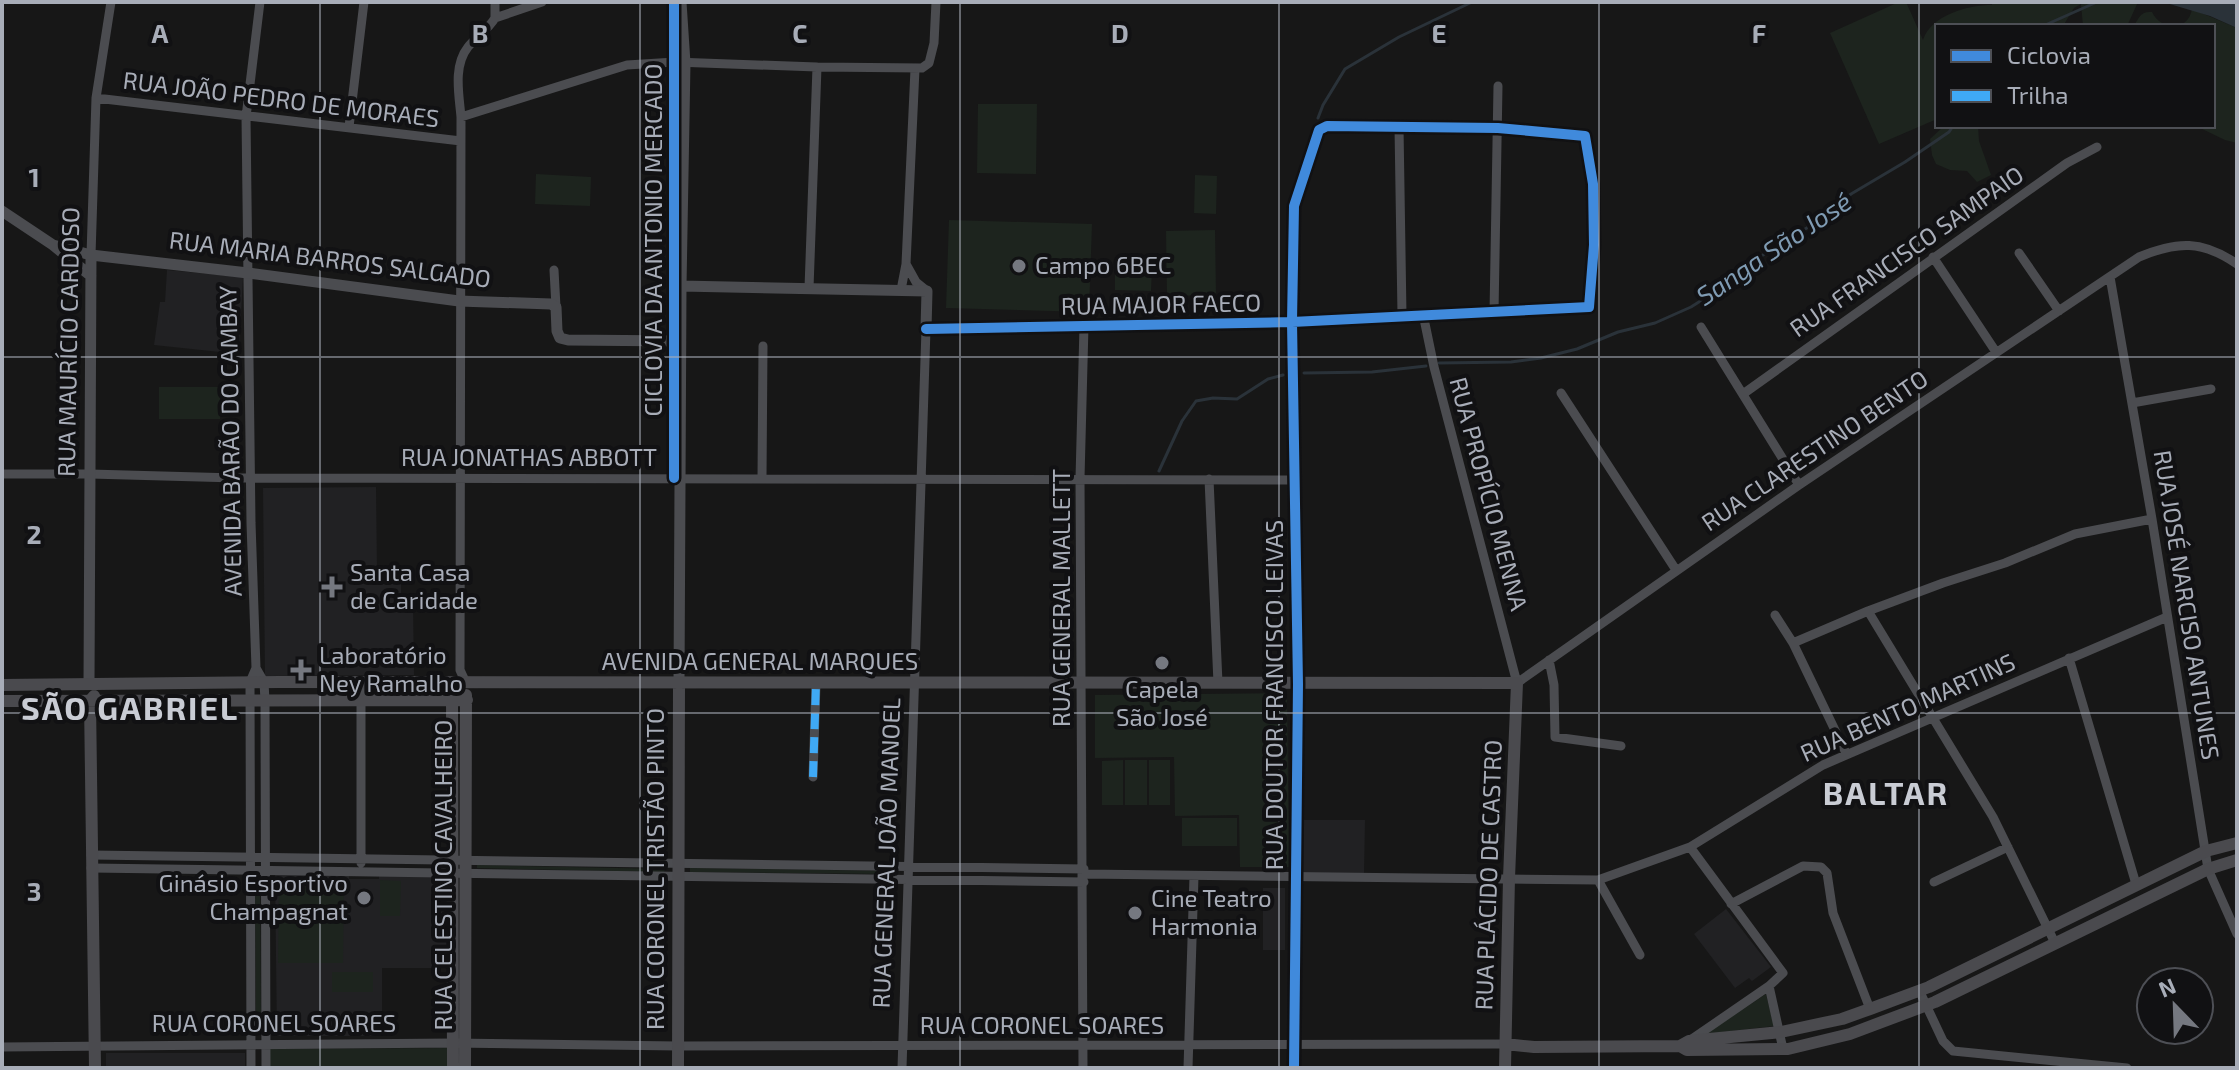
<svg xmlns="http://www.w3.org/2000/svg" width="2239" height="1070" font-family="'Exo 2',sans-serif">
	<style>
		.built { fill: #212123 }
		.green { fill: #1d241e }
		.water { fill: #2a3239 }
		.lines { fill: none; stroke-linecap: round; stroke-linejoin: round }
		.stream { stroke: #2a3239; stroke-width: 3 }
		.minor { stroke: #4b4c50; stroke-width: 9 }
		.tertiary { stroke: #4b4c50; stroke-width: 11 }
		.secondary { stroke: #4a4a4e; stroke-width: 12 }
		.quiet { stroke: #3fa9f5; stroke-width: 8; stroke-dasharray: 16 8; stroke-linecap: butt }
		.cycleway-casing { stroke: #111113; stroke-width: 15 }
		.cycleway { stroke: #408adc; stroke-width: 10 }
		.grid { fill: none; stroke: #a8adb8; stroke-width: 2; stroke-opacity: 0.55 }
		.poi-dot { fill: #757880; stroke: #111113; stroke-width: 3 }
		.labels { text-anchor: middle; stroke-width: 8; stroke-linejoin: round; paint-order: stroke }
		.street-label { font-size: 24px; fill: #a8adb8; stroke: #111113 }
		.poi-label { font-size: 24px; fill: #a8adb8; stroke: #111113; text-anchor: start }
		.water-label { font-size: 26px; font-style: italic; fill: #7f9bb3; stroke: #111113 }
		.district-label { font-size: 32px; font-weight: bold; letter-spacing: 2px; fill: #c9ccd4; stroke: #111113 }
		.grid-label { font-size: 26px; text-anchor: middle; font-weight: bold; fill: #a8adb8; stroke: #111113; stroke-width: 8; stroke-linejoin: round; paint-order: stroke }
	</style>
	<rect width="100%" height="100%" fill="#171717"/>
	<!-- built -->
	<path class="built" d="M167,270L243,277L239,354L154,345L160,302H165Z
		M376,487L377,571H401V603H413L414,675L265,676L263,488Z
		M1302,820H1365L1364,874H1302Z
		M275,875H349V879H379V876H447L446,968H382V1036H277Z
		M1263,888H1285V950H1263Z
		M1726,909L1771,967L1752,981L1749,978L1735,988L1694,934Z
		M106,1053H245V1068H106Z"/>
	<!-- green -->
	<path class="green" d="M1899,2H1906L1923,40C1931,15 1968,5 1992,5V2H2138L2127,26H2083L2081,4L2074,8L2063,26H1937V119L1879,144L1830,33Z
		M2192,9L2237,28V143L2225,140L2196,126H2213V26H2134C2139,17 2141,11 2152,12C2161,31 2188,32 2192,9Z
		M978,104H1037L1036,174L977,173Z
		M1944,126H1978L1979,141L1991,175L1977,182L1967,171L1950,170L1936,164L1932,155L1930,139Z
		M536,174L591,177L590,206L535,204Z
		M1195,175L1217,176L1216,214L1194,213Z
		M949,220L1092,224L1089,312L946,308Z
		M1215,230L1216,295L1167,296L1166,231Z
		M1115,267L1152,268L1151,291L1115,290Z
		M159,387H220V419H159Z
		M1287,693L1289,867H1240L1239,815L1175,816L1174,757L1095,758V695Z
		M1123,760V805H1102V761Z
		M1125,760H1147V805H1125Z
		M1149,760H1170V805H1149Z
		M1182,818H1237V846H1182Z
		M477,865L665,869L664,872L477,868Z
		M690,868L894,871V874L690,872Z
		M380,880L401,881L400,916H380Z
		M255,881H260L261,1021H256Z
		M279,881H344L343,963H278Z
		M332,972H373V992H332Z
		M1766,994L1774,1026L1705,1034Z
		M450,1048V1068H268V1049Z"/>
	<!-- water -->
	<path class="water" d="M2163,2H2233L2237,4V28L2210,16Z"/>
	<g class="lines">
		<!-- stream -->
		<path class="stream" d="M2043,26L2097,2
			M1318,118L1323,105L1345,69L1399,37L1472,2
			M1439,363L1511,362L1541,358L1577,349L1618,332L1655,323L1691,307L1724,286L1758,258L1810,226L1851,194L1905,162L1949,132L1953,126
			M1304,373L1372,372L1426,366
			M1159,471L1182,421L1196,401L1213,398L1237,399L1268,379L1283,375"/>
		<!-- minor -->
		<path class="minor" d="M495,18L542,2
			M495,18V2
			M96,98L461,141
			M461,117L627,65L675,62L817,67L922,68L929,63L934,43L936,2
			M1327,126L1498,128L1585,136L1593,184L1594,245L1589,307L1292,322L1294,206L1319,130Z
			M349,127L364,2
			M1399,127L1402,315
			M2019,253L2059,311
			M91,255L96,98L111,2
			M1933,257L1996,352
			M906,264L916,282L927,291
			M554,270L556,307
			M2110,277L2152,519L2208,869L2237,934
			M809,288L817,67
			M901,290L906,264L915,69
			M1494,313L1498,86
			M1423,314L1434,367L1517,683L1799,485L2139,257C2177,241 2202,240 2237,264
			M1701,327L1799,485
			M1561,393L1676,570
			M1743,394L2067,163L2097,147
			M2132,403L2211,389
			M2,474H90L236,478L1296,480
			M762,478L763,346
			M1209,479L1218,683
			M1868,611L1993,817L2055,943
			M1775,615L1793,643
			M2069,658L2136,884
			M1549,660L1554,685L1555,737L1621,746
			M256,668L264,682L265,701L266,1068
			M466,683L460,670L461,117C459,94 453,66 468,47C476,37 488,30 495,18
			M1846,753L1793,643L1868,611L1943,583L2005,563L2075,534L2152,519
			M813,777L816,684
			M91,855L1084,869
			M361,863V682
			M91,868L1084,882
			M1084,874L1598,880L1690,847L1823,765L2167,617
			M1598,880L1640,955
			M1934,882L2008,847
			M1731,904L1803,866L1821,867L1827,873L1833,913L1870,1009
			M1769,986L1783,1049
			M1919,990L1943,1041L1953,1051L2127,1068
			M1689,1041L1769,986L1783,973L1690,847
			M2,1047L453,1043L678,1046L1505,1044
			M251,1068L250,682L256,668L251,523L246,117L260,2
			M902,1068L926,329
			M1083,1068L1080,478L1084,326
			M1188,1068L1194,876"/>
		<!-- tertiary -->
		<path class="tertiary" d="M2,211L53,245L91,276
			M53,245L91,255L248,273L459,301L551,304L556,307L557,331L560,338L568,340L680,341
			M681,286L927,291L926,329L1292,322L1298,684L1294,1068
			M89,684L91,255
			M679,684L681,286L685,63L681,2"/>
		<!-- secondary -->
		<path class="secondary" d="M2,685L280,682L1517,683L1509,878L1505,1068
			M452,695L453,1068
			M94,696L90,701L95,1068
			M2,701L467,700
			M1505,1044L1534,1047L1680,1046L1687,1050L1788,1049L1850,1034L1935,1002L2208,869L2237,860
			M1680,1046L1689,1041L1781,1032L1842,1019L1870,1009L1929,987L2206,851L2237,843
			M465,1068L466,695
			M678,1068L679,684"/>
		<!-- quiet -->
		<path class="quiet" d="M813,777L816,684"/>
		<defs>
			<path id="cycleway" d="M926,329L1292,322L1589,307L1594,245L1593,184L1585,136L1498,128L1327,126L1319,130L1294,206L1292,322L1298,684L1294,1068
				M674,478V2"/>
		</defs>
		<!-- cycleway casing -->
		<use href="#cycleway" class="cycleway-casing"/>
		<!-- cycleway -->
		<use href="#cycleway" class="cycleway"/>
	</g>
	<!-- grid -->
	<path class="grid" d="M320,2V1068M640,2V1068M960,2V1068M1279,2V1068M1599,2V1068M1919,2V1068M2,357H2237M2,713H2237"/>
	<!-- markers -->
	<g class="poi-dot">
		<circle cx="1019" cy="266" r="8"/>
		<path d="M328 575h8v8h8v8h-8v8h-8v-8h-8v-8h8z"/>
		<circle cx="1162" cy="663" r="8"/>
		<path d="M297 658h8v8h8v8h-8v8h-8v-8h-8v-8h8z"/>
		<circle cx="364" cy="898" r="8"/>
		<circle cx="1135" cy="913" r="8"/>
	</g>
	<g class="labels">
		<!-- street labels -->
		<g class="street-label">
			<text transform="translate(281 100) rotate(7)" y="8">RUA JOÃO PEDRO DE MORAES</text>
			<text transform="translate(654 240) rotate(-90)" y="8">CICLOVIA DA ANTONIO MERCADO</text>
			<text transform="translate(1907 252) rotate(-35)" y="8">RUA FRANCISCO SAMPAIO</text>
			<text transform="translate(330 260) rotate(7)" y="8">RUA MARIA BARROS SALGADO</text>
			<text transform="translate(1161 305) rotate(-1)" y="8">RUA MAJOR FAECO</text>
			<text transform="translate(69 342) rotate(-89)" y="8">RUA MAURÍCIO CARDOSO</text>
			<text transform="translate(231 441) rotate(-91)" y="8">AVENIDA BARÃO DO CAMBAY</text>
			<text transform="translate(1815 451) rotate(-34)" y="8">RUA CLARESTINO BENTO</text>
			<text x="529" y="466">RUA JONATHAS ABBOTT</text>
			<text transform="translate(1488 494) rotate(75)" y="8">RUA PROPÍCIO MENNA</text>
			<text transform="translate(1062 598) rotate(-90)" y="8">RUA GENERAL MALLETT</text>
			<text transform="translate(2186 605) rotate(81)" y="8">RUA JOSÉ NARCISO ANTUNES</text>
			<text x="760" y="670">AVENIDA GENERAL MARQUES</text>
			<text transform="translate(1275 695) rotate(-90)" y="8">RUA DOUTOR FRANCISCO LEIVAS</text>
			<text transform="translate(1908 708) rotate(-24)" y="8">RUA BENTO MARTINS</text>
			<text transform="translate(887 853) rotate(-88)" y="8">RUA GENERAL JOÃO MANOEL</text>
			<text transform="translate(656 869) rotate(-90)" y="8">RUA CORONEL TRISTÃO PINTO</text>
			<text transform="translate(444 875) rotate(-90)" y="8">RUA CELESTINO CAVALHEIRO</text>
			<text transform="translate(1489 875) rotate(-88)" y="8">RUA PLÁCIDO DE CASTRO</text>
			<text x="274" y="1032">RUA CORONEL SOARES</text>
			<text x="1042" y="1034">RUA CORONEL SOARES</text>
		</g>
		<!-- poi labels -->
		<g class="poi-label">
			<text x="1035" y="274">Campo 6BEC</text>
			<text x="350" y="581">Santa Casa<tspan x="350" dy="28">de Caridade</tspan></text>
			<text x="319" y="664">Laboratório<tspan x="319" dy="28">Ney Ramalho</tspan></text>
			<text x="1162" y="698" text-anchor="middle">Capela<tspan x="1162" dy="28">São José</tspan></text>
			<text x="348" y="892" text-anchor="end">Ginásio Esportivo<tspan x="348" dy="28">Champagnat</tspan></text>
			<text x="1151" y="907">Cine Teatro<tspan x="1151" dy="28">Harmonia</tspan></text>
		</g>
		<!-- water labels -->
		<g class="water-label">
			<text transform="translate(1774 249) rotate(-34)" y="9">Sanga São José</text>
		</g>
		<!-- district labels -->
		<g class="district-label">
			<text x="130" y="720">SÃO GABRIEL</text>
			<text x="1886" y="805">BALTAR</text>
		</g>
	</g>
	<g class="grid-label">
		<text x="160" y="43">A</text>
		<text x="480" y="43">B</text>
		<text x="800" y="43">C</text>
		<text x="1120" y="43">D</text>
		<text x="1439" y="43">E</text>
		<text x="1759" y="43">F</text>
		<text x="34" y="187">1</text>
		<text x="34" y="544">2</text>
		<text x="34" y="901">3</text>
	</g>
	<!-- border -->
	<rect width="2239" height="1070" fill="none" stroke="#a8adb8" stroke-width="8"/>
	<!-- legend -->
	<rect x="1935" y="24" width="280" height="104" fill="#111113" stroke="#4d4f55" stroke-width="2"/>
	<rect x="1951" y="50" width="40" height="12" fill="#408adc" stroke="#4d4f55" stroke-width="2"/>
	<text x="2007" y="64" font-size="24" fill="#a8adb8">Ciclovia</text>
	<rect x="1951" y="90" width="40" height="12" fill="#3fa9f5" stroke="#4d4f55" stroke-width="2"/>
	<text x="2007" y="104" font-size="24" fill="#a8adb8">Trilha</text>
	<!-- north arrow -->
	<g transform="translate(2175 1006) rotate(337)"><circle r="38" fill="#111113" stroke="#4d4f55" stroke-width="2"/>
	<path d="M0-6L14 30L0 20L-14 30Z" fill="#757880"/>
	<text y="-12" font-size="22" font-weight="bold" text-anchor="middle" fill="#a8adb8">N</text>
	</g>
</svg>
